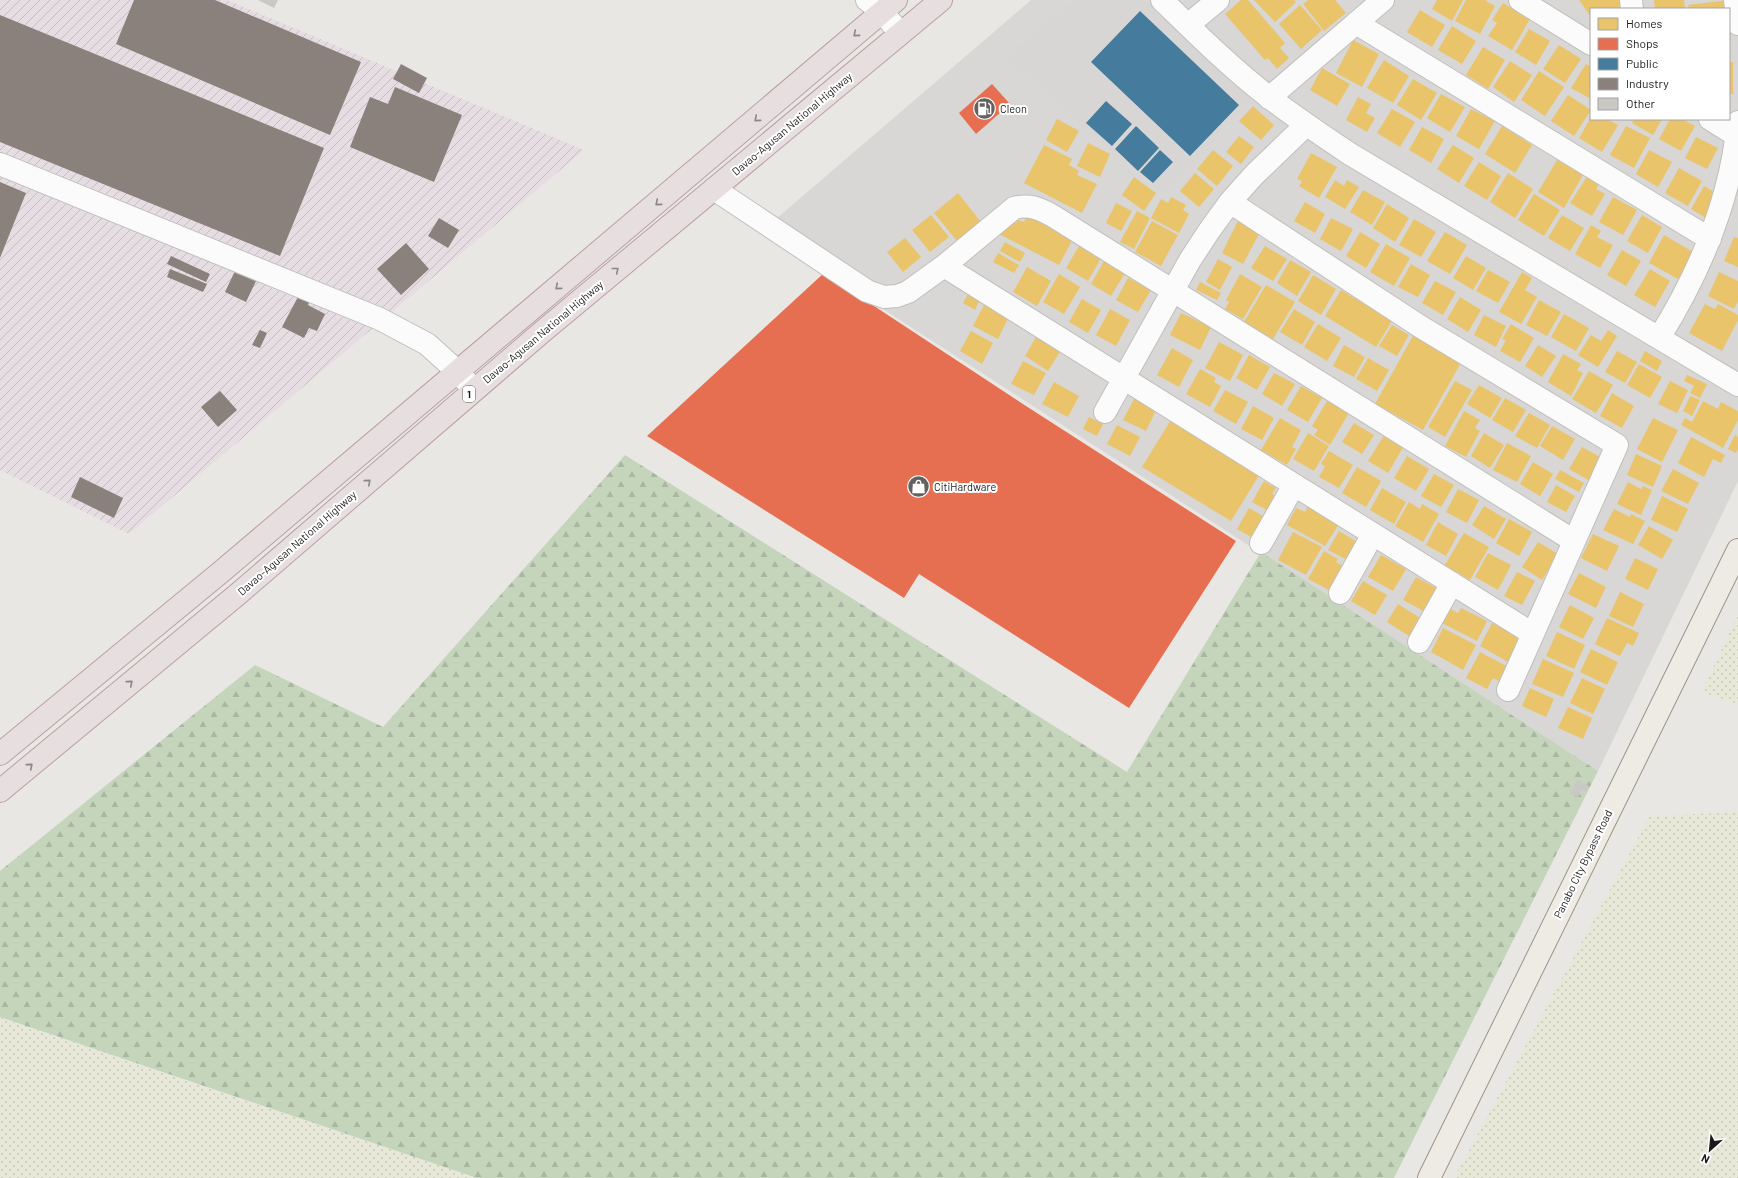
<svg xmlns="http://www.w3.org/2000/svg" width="1738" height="1178" font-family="Barlow,sans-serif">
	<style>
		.residential { fill: #d8d7d5; fill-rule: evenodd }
		.industrial { fill: url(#industrial-furrows) }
		.religious { fill: #d7d6d5 }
		.farmland { fill: url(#farmland-dots) }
		.forest { fill: url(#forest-firs) }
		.homes { fill: #e9c46a }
		.shops { fill: #e76f51 }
		.public { fill: #457b9d }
		.industry { fill: #8a817c }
		.building { fill: #cac8c5 }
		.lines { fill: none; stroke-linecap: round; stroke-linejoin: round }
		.minor-casing { stroke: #c0bfbe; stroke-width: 24 }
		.major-casing { stroke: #9c9484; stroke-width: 24 }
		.highway-casing { stroke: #ba9fa6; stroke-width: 24 }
		.minor { stroke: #fcfbfb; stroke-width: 22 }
		.major { stroke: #eeeae4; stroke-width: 22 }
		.highway { stroke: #e7dedf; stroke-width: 22 }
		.oneway { stroke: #8b8687 }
		.labels { text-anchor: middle; stroke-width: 4; stroke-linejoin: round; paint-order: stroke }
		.shield { fill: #fff; stroke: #5f5f5f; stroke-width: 1 }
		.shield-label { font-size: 10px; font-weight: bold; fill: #1b1b1b }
		.poi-label { font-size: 11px; fill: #1b1b1b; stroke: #fff; text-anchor: start }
		.street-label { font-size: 11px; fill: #1b1b1b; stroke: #fff }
	</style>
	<defs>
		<pattern id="industrial-furrows" width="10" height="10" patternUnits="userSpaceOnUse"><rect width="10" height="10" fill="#e6dde2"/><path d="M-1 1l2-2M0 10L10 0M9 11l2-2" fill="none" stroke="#c5bdc1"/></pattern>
		<pattern id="farmland-dots" width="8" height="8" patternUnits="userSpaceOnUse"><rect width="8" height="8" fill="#e7e8d8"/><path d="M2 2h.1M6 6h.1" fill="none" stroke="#c6c6b9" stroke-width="1.8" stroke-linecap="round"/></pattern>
		<pattern id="forest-firs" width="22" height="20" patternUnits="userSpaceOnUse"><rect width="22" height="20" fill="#c5d5bc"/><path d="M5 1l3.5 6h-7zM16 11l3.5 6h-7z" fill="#a9b6a1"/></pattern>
	</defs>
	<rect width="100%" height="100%" fill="#e9e7e4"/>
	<!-- residential -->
	<path class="residential" d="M1031,0H1738V481L1598,771L762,231ZM1591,9H1729V119H1591Z"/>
	<!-- industrial -->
	<path class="industrial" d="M0,0H227L584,150L129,534L0,470Z"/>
	<!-- religious -->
	<path class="religious" d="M1072,0H1145L1252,98L1164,194L1005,58Z"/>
	<!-- farmland -->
	<path class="farmland" d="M1738,615V704L1702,692Z
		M1738,812V1178H1454L1650,816Z
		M0,1017L477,1178H0Z"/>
	<!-- forest -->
	<path class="forest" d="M625,455L1127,772L1261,552L1598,771L1394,1178H477L0,1017V871L255,665L383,727Z"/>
	<!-- homes -->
	<path class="homes" d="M1241,0H1248L1285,43L1280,48L1289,58L1277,69L1268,58L1265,60L1225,14Z
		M1254,0H1294L1296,2L1275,22Z
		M1308,0H1335L1346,13L1324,31L1303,4Z
		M1437,0H1463L1452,21L1432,9Z
		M1466,0H1487L1486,1L1495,6L1480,34L1455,21Z
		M1579,0H1619L1625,9H1591V17Z
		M1654,0H1684L1685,9H1655Z
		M1729,0V9H1689L1688,5Z
		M1503,3L1530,19L1512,50L1488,36L1497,23L1492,20Z
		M1300,5L1322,30L1301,49L1279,24Z
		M1420,10L1445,25L1432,47L1407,32Z
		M1452,26L1476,41L1462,64L1438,50Z
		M1529,29L1550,41L1536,65L1515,52Z
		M1353,40L1379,54L1362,87L1336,73Z
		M1559,45L1581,59L1565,83L1543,69Z
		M1483,47L1505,60L1488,89L1466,75Z
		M1384,60L1409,76L1393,103L1367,88Z
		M1510,61L1532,75L1514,102L1493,87Z
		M1729,62H1733V94H1729Z
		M1586,64L1591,67V99L1571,88Z
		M1322,68L1350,84L1337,106L1310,90Z
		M1539,71L1564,87L1545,116L1521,100Z
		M1413,79L1437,93L1421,120L1397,105Z
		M1441,94L1465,107L1450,132L1427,118Z
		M1568,95L1591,110L1574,136L1551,121Z
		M1358,97L1371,104L1366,113L1375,118L1367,132L1346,120Z
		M1253,106L1274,125L1261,140L1239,121Z
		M1392,109L1415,122L1400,147L1377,133Z
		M1471,109L1495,121L1479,149L1456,136Z
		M1591,117V119H1607L1618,125L1602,152L1579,138Z
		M1057,119L1079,131L1067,152L1046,140Z
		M1634,119H1662L1653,135L1632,123Z
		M1670,119H1682L1695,126L1681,151L1659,139Z
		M1502,126L1532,145L1515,173L1485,154Z
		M1626,126L1650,138L1634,168L1610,155Z
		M1422,127L1444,139L1431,163L1409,150Z
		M1239,136L1254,147L1241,164L1226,152Z
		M1696,137L1718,148L1707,169L1685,158Z
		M1088,143L1110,154L1100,177L1077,166Z
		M1044,145L1072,159L1069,165L1079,171L1077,175L1097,184L1082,213L1024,183Z
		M1453,145L1474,158L1459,183L1437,169Z
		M1213,150L1233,166L1217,186L1197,169Z
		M1649,150L1672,162L1658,187L1636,174Z
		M1311,153L1337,167L1319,198L1299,186L1302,181L1297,179Z
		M1557,160L1583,175L1564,208L1538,192Z
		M1479,162L1501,176L1487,200L1464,186Z
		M1679,168L1702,181L1688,206L1665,193Z
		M1195,173L1214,189L1199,207L1180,191Z
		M1508,173L1533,189L1515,218L1490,202Z
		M1588,175L1600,182L1596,189L1605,194L1592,216L1570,203Z
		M1134,177L1156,193L1144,211L1122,195Z
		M1335,180L1344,186L1347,180L1359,187L1345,209L1325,197Z
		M1704,186L1718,194L1706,218L1691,209Z
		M1363,190L1385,202L1372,225L1350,212Z
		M958,193L981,222L957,241L934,213Z
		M1534,194L1560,210L1544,236L1518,220Z
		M1171,197L1186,205L1183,210L1189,214L1179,233L1151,218L1161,199L1168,203Z
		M1613,197L1637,210L1623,235L1599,222Z
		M1305,202L1325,214L1315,233L1294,221Z
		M1116,203L1132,211L1121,231L1106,223Z
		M1387,204L1409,218L1395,242L1373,228Z
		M1137,211L1150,218L1134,249L1120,242Z
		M931,215L949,237L930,252L912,230Z
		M1027,215L1051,222L1073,239L1059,265L999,234L1007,218L1016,223L1018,220L1024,222Z
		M1562,215L1584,228L1570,251L1548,238Z
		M1642,215L1662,227L1648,253L1627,241Z
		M1331,218L1353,229L1341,251L1320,239Z
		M1414,219L1436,232L1421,257L1399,245Z
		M1152,221L1178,235L1161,266L1135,252Z
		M1238,221L1260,232L1243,264L1222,253Z
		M1591,225L1601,231L1597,237L1613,245L1600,268L1575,254Z
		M1360,232L1380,244L1366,268L1346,256Z
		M1445,232L1467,245L1450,274L1427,261Z
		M1664,235L1693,252L1678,279L1649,263Z
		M1734,237L1738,238V267L1724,261Z
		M905,238L921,257L903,272L887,252Z
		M1005,242L1025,253L1020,262L1000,251Z
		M1386,244L1410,258L1394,286L1370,272Z
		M1079,246L1101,258L1088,281L1066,268Z
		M1265,246L1287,259L1273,281L1251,268Z
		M1622,250L1641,261L1626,286L1607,275Z
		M998,253L1019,265L1014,273L993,262Z
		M1466,256L1486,268L1473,290L1453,278Z
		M1218,259L1232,267L1220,290L1206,282Z
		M1290,260L1311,272L1297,296L1277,283Z
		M1104,261L1125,273L1111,296L1091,284Z
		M1411,264L1430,275L1418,297L1398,287Z
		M1027,267L1051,281L1037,306L1013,292Z
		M1650,269L1670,281L1655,307L1634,295Z
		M1488,270L1510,282L1498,303L1476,291Z
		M1522,272L1532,278L1525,290L1537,297L1521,324L1499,312Z
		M1719,272L1738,281V301L1734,309L1708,296Z
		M1059,274L1080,287L1064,314L1043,302Z
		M1240,274L1262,287L1243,319L1225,309L1229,302L1226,300Z
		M1313,275L1336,289L1321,315L1298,301Z
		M1128,278L1151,290L1138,312L1116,300Z
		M1435,281L1456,292L1443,315L1422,303Z
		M1200,282L1221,293L1217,300L1196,290Z
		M1266,285L1295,302L1273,339L1244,322Z
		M1341,290L1392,321L1376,347L1325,316Z
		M970,291L981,297L975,310L963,303Z
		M1460,297L1481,310L1468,332L1447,319Z
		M1082,299L1101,310L1088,333L1069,322Z
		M1539,300L1561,312L1547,336L1526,325Z
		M985,303L1009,316L998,339L973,326Z
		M1705,304L1715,309L1718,304L1738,315V320L1722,351L1689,333Z
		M1110,309L1130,320L1116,346L1096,335Z
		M1294,309L1315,322L1302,345L1280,332Z
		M1181,313L1211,327L1200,350L1170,335Z
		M1564,314L1589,328L1576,351L1551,337Z
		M1484,315L1506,326L1496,347L1474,335Z
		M1318,324L1341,338L1327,361L1304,347Z
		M1511,324L1534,338L1520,362L1500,351L1506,340L1502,339Z
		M1392,325L1409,335L1397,356L1379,346Z
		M1608,330L1617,336L1598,367L1578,355L1591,335L1601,341Z
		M971,331L993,343L982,364L960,351Z
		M1414,334L1462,361L1423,430L1375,404Z
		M1037,335L1061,350L1048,371L1025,356Z
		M1219,342L1243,355L1230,381L1205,368Z
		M1344,345L1365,357L1354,377L1333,366Z
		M1538,345L1556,356L1542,377L1525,366Z
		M1172,348L1193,360L1179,387L1157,375Z
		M1617,351L1637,362L1625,383L1605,372Z
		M1645,351L1662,361L1657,371L1640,361Z
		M1563,354L1581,364L1577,370L1583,373L1571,396L1548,382Z
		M1249,355L1270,367L1257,390L1236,378Z
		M1368,358L1389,370L1377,391L1356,379Z
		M1023,361L1046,373L1034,395L1011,384Z
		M1639,364L1662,377L1650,398L1627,385Z
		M1200,369L1216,378L1214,382L1221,386L1210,407L1186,394Z
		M1589,371L1613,385L1596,413L1572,399Z
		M1274,373L1295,384L1282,406L1262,394Z
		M1687,375L1707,384L1700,398L1690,393L1694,386L1684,381Z
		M1455,381L1472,390L1445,437L1428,427Z
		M1670,381L1688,390L1677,413L1658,404Z
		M1054,382L1079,396L1068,417L1042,404Z
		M1479,385L1502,398L1490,418L1467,404Z
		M1301,386L1322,398L1308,422L1287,410Z
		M1225,390L1248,402L1236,424L1213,411Z
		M1612,393L1634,406L1622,428L1600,416Z
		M1690,396L1700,400L1692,416L1683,411Z
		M1329,398L1350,411L1330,445L1314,435L1318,430L1312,426Z
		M1505,398L1526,410L1513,432L1492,420Z
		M1134,399L1156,410L1146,431L1123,420Z
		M1703,401L1718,409L1721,402L1738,411V420L1723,448L1681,425L1685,418L1692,422Z
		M1253,406L1274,418L1262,440L1241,429Z
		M1464,411L1480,420L1475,428L1480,431L1466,457L1445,446Z
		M1529,413L1550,425L1537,448L1515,436Z
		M1089,417L1103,424L1097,436L1083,429Z
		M1172,418L1261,472L1231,521L1142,467Z
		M1280,418L1301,430L1292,447L1296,449L1287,465L1261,450Z
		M1653,418L1678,430L1662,462L1637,449Z
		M1354,423L1374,435L1362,454L1342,442Z
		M1117,425L1140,437L1130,456L1107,444Z
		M1552,426L1575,439L1563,460L1540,446Z
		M1386,432L1405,444L1388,473L1368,461Z
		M1308,433L1329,446L1314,471L1293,459Z
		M1484,433L1504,445L1490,468L1471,456Z
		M1735,435L1738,437V449L1736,453L1728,449Z
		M1691,437L1725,455L1721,463L1713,459L1704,477L1678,463Z
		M1507,443L1531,456L1517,482L1493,470Z
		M1582,447L1605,460L1592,482L1569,469Z
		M1329,451L1353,465L1339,488L1319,477L1325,466L1321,464Z
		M1636,454L1662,466L1653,487L1627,475Z
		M1407,456L1429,469L1416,491L1394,478Z
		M1533,462L1553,474L1540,496L1520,484Z
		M1357,467L1381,481L1366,507L1342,493Z
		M1673,469L1699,483L1688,504L1661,491Z
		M1560,470L1584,483L1579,492L1555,479Z
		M1434,474L1454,485L1441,507L1421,496Z
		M1264,481L1276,488L1272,494L1282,500L1274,514L1252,502Z
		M1628,482L1641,489L1643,486L1652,490L1641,515L1617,504Z
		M1556,485L1575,496L1566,512L1547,502Z
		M1382,488L1406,502L1394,524L1370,510Z
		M1458,489L1479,500L1467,523L1446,512Z
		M1662,496L1688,509L1677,532L1651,520Z
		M1409,502L1420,509L1422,504L1439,514L1423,542L1395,526Z
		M1308,506L1339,524L1325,546L1287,525L1296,508L1305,512Z
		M1484,506L1506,519L1494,539L1472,525Z
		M1249,508L1270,520L1258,541L1237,529Z
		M1614,509L1630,517L1631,514L1645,521L1633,544L1603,530Z
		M1509,519L1532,532L1519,556L1496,543Z
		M1438,522L1458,534L1446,556L1426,545Z
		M1649,526L1673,540L1662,559L1638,545Z
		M1339,531L1359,543L1349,561L1328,550Z
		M1293,532L1322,547L1306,575L1278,560Z
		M1464,533L1489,547L1470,580L1445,565Z
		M1593,534L1619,546L1607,571L1581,558Z
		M1538,542L1558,554L1542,580L1522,567Z
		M1324,551L1338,559L1336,562L1345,567L1331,591L1308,579Z
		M1488,553L1511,565L1498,590L1475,577Z
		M1381,555L1406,569L1393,591L1368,577Z
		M1635,558L1658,569L1648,590L1625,579Z
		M1517,572L1535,581L1522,605L1504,596Z
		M1579,573L1606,587L1596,608L1568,594Z
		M1416,577L1440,590L1427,613L1403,600Z
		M1363,581L1387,595L1375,615L1351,601Z
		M1620,592L1644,604L1633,627L1609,616Z
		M1398,604L1420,618L1409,636L1387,622Z
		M1570,605L1594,618L1583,639L1559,627Z
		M1449,608L1458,613L1461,608L1487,621L1477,641L1442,623Z
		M1607,618L1639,633L1633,646L1627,643L1620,656L1595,644Z
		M1492,623L1520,638L1508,662L1480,646Z
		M1443,628L1476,645L1463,670L1431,652Z
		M1557,632L1585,645L1574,669L1546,656Z
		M1591,649L1618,662L1607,685L1580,672Z
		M1480,652L1510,668L1503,683L1493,678L1487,689L1466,678Z
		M1543,659L1574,673L1563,697L1532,684Z
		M1582,678L1605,689L1593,714L1570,703Z
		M1530,688L1554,699L1546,717L1522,706Z
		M1568,707L1592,718L1583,739L1558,728Z"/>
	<!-- shops -->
	<path class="shops" d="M992,84L1010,104L976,134L959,113Z
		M824,273L1026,406L1236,541L1129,708L919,574L904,598L647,436Z"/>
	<!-- public -->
	<path class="public" d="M1140,11L1239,105L1190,156L1091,62Z
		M1106,101L1132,124L1112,146L1086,123Z
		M1136,126L1159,148L1138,171L1115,149Z
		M1160,150L1173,162L1153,183L1140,172Z"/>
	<!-- industry -->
	<path class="industry" d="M134,0H215L361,62L330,135L116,44Z
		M0,15L324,148L280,256L0,142Z
		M401,64L427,78L419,93L393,79Z
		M395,87L462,115L434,182L350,147L370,97L388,104Z
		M0,182L26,193L0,258Z
		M439,218L459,230L448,248L428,236Z
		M406,243L429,269L401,295L377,269Z
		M171,256L210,274L206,282L167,264Z
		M170,269L207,284L203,292L167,277Z
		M235,271L256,281L246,302L225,292Z
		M299,295L310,300L308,305L325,314L317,331L309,328L304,338L282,327Z
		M260,330L267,333L260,348L252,345Z
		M220,391L237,410L218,427L201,407Z
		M80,477L123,498L114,518L71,497Z"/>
	<!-- building -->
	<path class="building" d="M258,0H278L274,8Z
		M1577,780L1589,786L1586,792L1582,790L1578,797L1570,794Z"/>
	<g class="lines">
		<defs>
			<path id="minor" d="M867,0L882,12L900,33
				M1162,0C1197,34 1232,69 1270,98C1296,118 1323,136 1350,154L1738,385
				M1520,0L1591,44
				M1631,0L1632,9
				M1735,0L1738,24
				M1356,23L1710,239
				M1188,25L1218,0
				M1269,98L1383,0
				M1710,119L1737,136
				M0,164L380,319L427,344L458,372L474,390
				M714,189L867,291L884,297L897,296L908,292L944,266L1014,208C1029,204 1039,208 1053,216L1574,541
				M1230,202L1421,327L1617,445L1508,690
				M944,266L1533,634
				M1659,338C1700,272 1731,200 1738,122
				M1105,412L1190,260L1209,231L1230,202L1254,175L1306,125
				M1261,543L1294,485
				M1340,593L1373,534
				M1419,642L1452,583"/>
			<path id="major" d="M1429,1178L1738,550"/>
			<path id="highway" d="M0,754L221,572L896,0
				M0,791L238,594L542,332L941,0"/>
		</defs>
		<!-- minor casing -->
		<use href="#minor" class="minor-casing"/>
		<!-- major casing -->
		<use href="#major" class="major-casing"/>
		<!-- highway casing -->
		<use href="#highway" class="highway-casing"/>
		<!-- minor -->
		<use href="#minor" class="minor"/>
		<!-- major -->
		<use href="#major" class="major"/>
		<!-- highway -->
		<use href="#highway" class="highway"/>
	</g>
	<!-- one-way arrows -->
	<defs><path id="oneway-chevron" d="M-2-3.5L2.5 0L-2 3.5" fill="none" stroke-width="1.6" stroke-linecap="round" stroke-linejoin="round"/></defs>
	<g class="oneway">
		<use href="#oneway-chevron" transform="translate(856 34) rotate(140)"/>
		<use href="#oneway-chevron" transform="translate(757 119) rotate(140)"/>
		<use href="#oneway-chevron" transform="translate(658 203) rotate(140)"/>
		<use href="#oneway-chevron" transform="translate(616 270) rotate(-39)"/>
		<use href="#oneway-chevron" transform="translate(558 287) rotate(140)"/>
		<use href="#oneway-chevron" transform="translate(368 482) rotate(-41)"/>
		<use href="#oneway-chevron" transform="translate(130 683) rotate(-40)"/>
		<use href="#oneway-chevron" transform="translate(30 766) rotate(-40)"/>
	</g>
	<!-- icons -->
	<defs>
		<symbol id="fuel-disc" viewBox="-11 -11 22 22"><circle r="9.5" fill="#636261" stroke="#fff"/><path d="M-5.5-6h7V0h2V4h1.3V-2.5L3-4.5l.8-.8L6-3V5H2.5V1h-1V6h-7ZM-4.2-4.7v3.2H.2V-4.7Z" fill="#fff"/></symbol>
		<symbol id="shop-disc" viewBox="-11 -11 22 22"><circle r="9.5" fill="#636261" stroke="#fff"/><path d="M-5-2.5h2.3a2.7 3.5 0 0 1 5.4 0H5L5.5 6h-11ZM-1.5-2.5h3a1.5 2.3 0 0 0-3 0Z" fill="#fff"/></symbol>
	</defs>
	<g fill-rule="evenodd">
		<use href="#fuel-disc" x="972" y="96" width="25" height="25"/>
		<use href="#shop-disc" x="906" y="474" width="25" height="25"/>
	</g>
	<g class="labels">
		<!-- shield labels -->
		<rect class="shield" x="463" y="386" width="12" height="16" rx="3"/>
		<g class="shield-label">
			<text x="469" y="398">1</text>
		</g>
		<!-- poi labels -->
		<g class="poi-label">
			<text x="1000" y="113">Cleon</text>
			<text x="934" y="491">CitiHardware</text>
		</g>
		<!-- street labels -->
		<g class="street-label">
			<text transform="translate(792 124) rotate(-40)" y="4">Davao-Agusan National Highway</text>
			<text transform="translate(543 332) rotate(-40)" y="4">Davao-Agusan National Highway</text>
			<text transform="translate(297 543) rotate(-41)" y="4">Davao-Agusan National Highway</text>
			<text transform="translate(1583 864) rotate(-64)" y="4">Panabo City Bypass Road</text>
		</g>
	</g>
	<!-- legend -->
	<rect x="1590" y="8" width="140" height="112" fill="#ffffff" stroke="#a4a4a4"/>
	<rect x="1598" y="18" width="20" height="12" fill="#e9c46a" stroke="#a4a4a4"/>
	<text x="1626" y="28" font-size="12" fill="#1b1b1b">Homes</text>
	<rect x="1598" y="38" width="20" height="12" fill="#e76f51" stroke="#a4a4a4"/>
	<text x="1626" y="48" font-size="12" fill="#1b1b1b">Shops</text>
	<rect x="1598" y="58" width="20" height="12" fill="#457b9d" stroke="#a4a4a4"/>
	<text x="1626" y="68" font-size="12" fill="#1b1b1b">Public</text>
	<rect x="1598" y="78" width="20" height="12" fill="#8a817c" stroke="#a4a4a4"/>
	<text x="1626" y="88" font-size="12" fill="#1b1b1b">Industry</text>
	<rect x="1598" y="98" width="20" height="12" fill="#cac8c5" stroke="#a4a4a4"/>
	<text x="1626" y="108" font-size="12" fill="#1b1b1b">Other</text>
	<!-- north arrow -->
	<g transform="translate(1710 1150) rotate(207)" stroke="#ffffff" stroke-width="3" paint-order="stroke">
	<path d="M0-3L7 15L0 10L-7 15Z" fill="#1b1b1b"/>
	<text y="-6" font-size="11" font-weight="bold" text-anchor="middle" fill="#1b1b1b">N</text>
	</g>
</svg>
